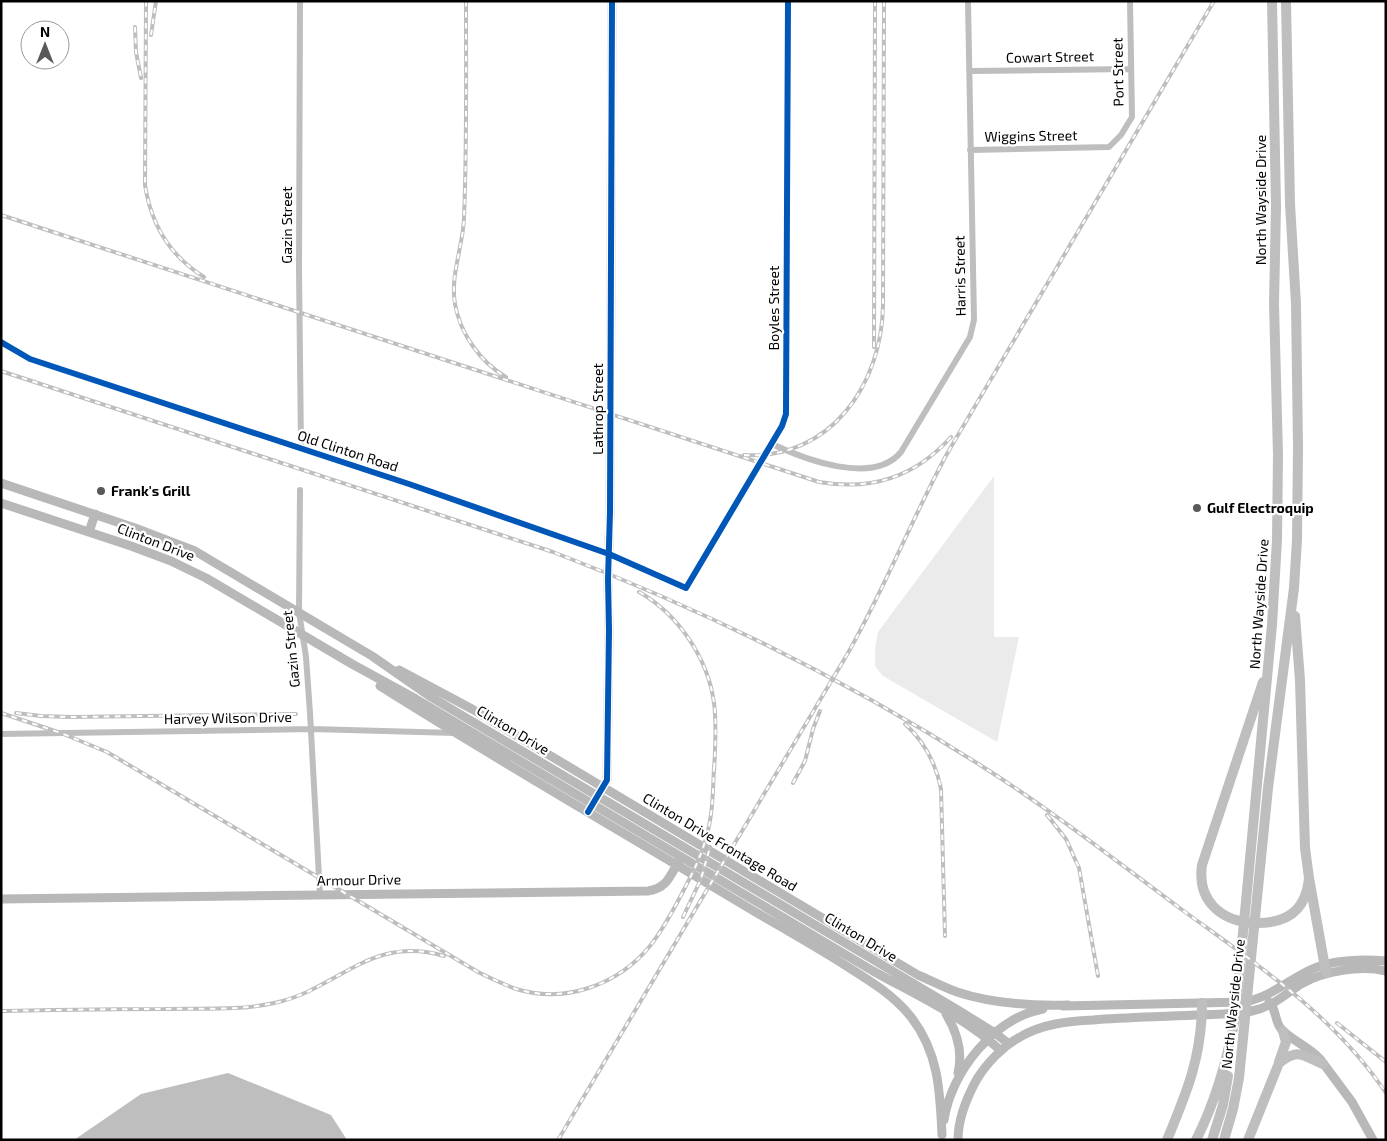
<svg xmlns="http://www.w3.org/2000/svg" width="1387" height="1141" font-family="'Exo 2',sans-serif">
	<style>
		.green { fill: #ebebeb }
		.water { fill: #bebebe }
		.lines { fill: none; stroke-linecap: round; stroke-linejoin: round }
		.street { stroke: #bebebe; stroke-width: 6 }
		.secondary { stroke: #b8b8b8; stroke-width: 9 }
		.primary { stroke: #bebebe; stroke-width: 10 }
		.rail-casing { stroke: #bebebe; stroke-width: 4 }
		.rail { stroke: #fff; stroke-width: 2; stroke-dasharray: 5.5; stroke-linecap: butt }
		.cycleway-casing { stroke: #fff; stroke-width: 9 }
		.cycleway { stroke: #0057b8; stroke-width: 6 }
		.poi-dot { fill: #595959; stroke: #fff; stroke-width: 2 }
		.labels { text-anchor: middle; stroke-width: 4.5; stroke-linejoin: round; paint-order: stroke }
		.street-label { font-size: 14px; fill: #000; stroke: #fff }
		.poi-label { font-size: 14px; font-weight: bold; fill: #000; stroke: #fff; text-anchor: start }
	</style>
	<rect width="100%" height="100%" fill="#fff"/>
	<!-- green -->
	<path class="green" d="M994,476V637H1019L997,742L883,676L875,666V648L878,632Z"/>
	<!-- water -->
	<path class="water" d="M228,1073L331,1115L347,1140H74L141,1094Z"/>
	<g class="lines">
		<!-- street -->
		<path class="street" d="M300,1L299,270L301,448
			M970,71L1130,69
			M970,150L1109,147L1121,135L1132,117L1130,1
			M1,342L30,359L409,484L609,554L686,588L782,426L786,414L788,1
			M772,444C804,459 873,486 901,452L970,337L974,320L968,1
			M300,490L299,612L306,657L310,713L320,895
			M1,734L312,729L455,733"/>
		<!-- secondary -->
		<path class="secondary" d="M1,483L135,528L195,551L372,656L431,697L958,1010L995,1033L1009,1044
			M1,503L131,546L171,561L206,578L352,664L416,699L873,971C916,995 965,1017 1001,1051
			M89,532L95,514
			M399,670L472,709L918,975C930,980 943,987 957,992C993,1004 1030,1006 1068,1005
			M380,686C502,763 628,835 752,910C781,927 811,944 840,962C865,978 892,993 911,1017C939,1053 940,1092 942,1135
			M588,812L607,780L609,630L608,579L610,512L612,1
			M1,899L648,891C668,888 670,875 680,859
			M1269,1002C1277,1009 1274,1022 1282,1030C1293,1041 1309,1047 1320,1059L1352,1102L1373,1140
			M1063,1006L1244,1002C1269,998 1287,981 1310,970C1332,960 1362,959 1386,961
			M946,1014C957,1032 963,1052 958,1073
			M944,1120C951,1072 994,1018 1043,1009
			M958,1140C958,1119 967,1097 977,1079C987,1063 1003,1046 1020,1037C1042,1024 1068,1021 1093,1020C1127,1017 1161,1017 1195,1015C1214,1014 1234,1015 1252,1011C1272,1007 1284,995 1301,984C1324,971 1360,965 1386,971"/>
		<!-- primary -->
		<path class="primary" d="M1295,616L1300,680L1305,848L1309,878L1326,973
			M1263,682L1202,865C1197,900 1220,921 1254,923C1286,924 1306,911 1309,878
			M1279,1062L1286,1042L1283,1031
			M1167,1140C1187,1092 1202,1056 1202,1003
			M1196,1140C1216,1101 1227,1061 1235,1018L1272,625L1277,540L1278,455L1274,304L1276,206L1272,1
			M1212,1140L1223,1105L1228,1076
			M1224,1140L1233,1109L1239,1078L1268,788L1294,588L1297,540L1298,447L1296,304L1290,204L1286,1
			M1248,1140L1279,1063C1299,1047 1303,1056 1323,1064"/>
		<defs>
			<path id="rail" d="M146,1L145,185C151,224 170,256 204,277
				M466,1C466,73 467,146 464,218C463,247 450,275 455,304C460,333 480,362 506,377
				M135,27L136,52L141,78
				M151,35L156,1
				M1,215L819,482C872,491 915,477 951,437
				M874,347L875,1
				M1,371L553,552C702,609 845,679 980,765C1050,809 1115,860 1181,909C1256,964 1334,1015 1386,1093
				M744,455C830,460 882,385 883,305L884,1
				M639,592C678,614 708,658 714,703C717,726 715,749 714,772
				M1,713L61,733L107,752L478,972C490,978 503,984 516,989C565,1004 618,985 650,946C661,932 670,916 678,901C689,880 700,860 706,838C713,815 713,790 714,766
				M16,713L41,716L71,717L296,714
				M905,724C924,741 936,764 941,789L945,936
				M793,783L805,761L813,729L820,711
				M1047,815L1066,839L1079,868L1098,976
				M683,917L701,879L710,847
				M1,1011C56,1010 110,1009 164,1009C200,1008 239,1011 274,1003C338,990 370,934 444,956
				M1337,1023L1386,1062
				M558,1140L848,653C885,588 912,518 948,452L1214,1"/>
		</defs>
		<!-- rail casing -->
		<use href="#rail" class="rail-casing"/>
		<!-- rail -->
		<use href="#rail" class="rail"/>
		<defs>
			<path id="cycleway" d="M1,342L30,359L409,484L609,554L686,588L782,426L786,414L788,1
				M588,812L607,780L609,630L608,579L610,512L612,1"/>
		</defs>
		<!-- cycleway casing -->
		<use href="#cycleway" class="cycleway-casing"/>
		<!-- cycleway -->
		<use href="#cycleway" class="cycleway"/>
	</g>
	<!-- markers -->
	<g class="poi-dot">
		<circle cx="101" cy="491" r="5"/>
		<circle cx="1197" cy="508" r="5"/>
	</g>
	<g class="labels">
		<!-- street labels -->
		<g class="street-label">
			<text transform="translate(1050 57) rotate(-1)" y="5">Cowart Street</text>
			<text transform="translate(1118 72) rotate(-91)" y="5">Port Street</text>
			<text transform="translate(1031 136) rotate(-1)" y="5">Wiggins Street</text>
			<text transform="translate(1261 200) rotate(-90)" y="5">North Wayside Drive</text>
			<text transform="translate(287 225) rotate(-90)" y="5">Gazin Street</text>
			<text transform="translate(960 276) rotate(-91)" y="5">Harris Street</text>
			<text transform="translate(774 308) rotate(-90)" y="5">Boyles Street</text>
			<text transform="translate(598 409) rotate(-90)" y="5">Lathrop Street</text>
			<text transform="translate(348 451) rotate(18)" y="5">Old Clinton Road</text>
			<text transform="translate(156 542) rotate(21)" y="5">Clinton Drive</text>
			<text transform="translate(1259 604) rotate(-86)" y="5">North Wayside Drive</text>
			<text transform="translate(291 649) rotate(-96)" y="5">Gazin Street</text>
			<text transform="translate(228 718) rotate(-1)" y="5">Harvey Wilson Drive</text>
			<text transform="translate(513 730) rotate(31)" y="5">Clinton Drive</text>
			<text transform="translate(720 842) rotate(31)" y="5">Clinton Drive Frontage Road</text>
			<text transform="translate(359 880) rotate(-1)" y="5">Armour Drive</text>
			<text transform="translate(861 937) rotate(31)" y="5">Clinton Drive</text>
			<text transform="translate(1233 1004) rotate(-84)" y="5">North Wayside Drive</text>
		</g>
		<!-- poi labels -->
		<g class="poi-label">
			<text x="111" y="496">Frank's Grill</text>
			<text x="1207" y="513">Gulf Electroquip</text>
		</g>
	</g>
	<!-- border -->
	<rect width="1387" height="1141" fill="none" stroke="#000000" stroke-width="5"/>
	<!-- north arrow -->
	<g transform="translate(45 45)"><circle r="24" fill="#ffffff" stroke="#999999"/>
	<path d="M0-4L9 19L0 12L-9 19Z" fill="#595959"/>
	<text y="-8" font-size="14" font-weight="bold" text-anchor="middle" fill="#000000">N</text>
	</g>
</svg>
